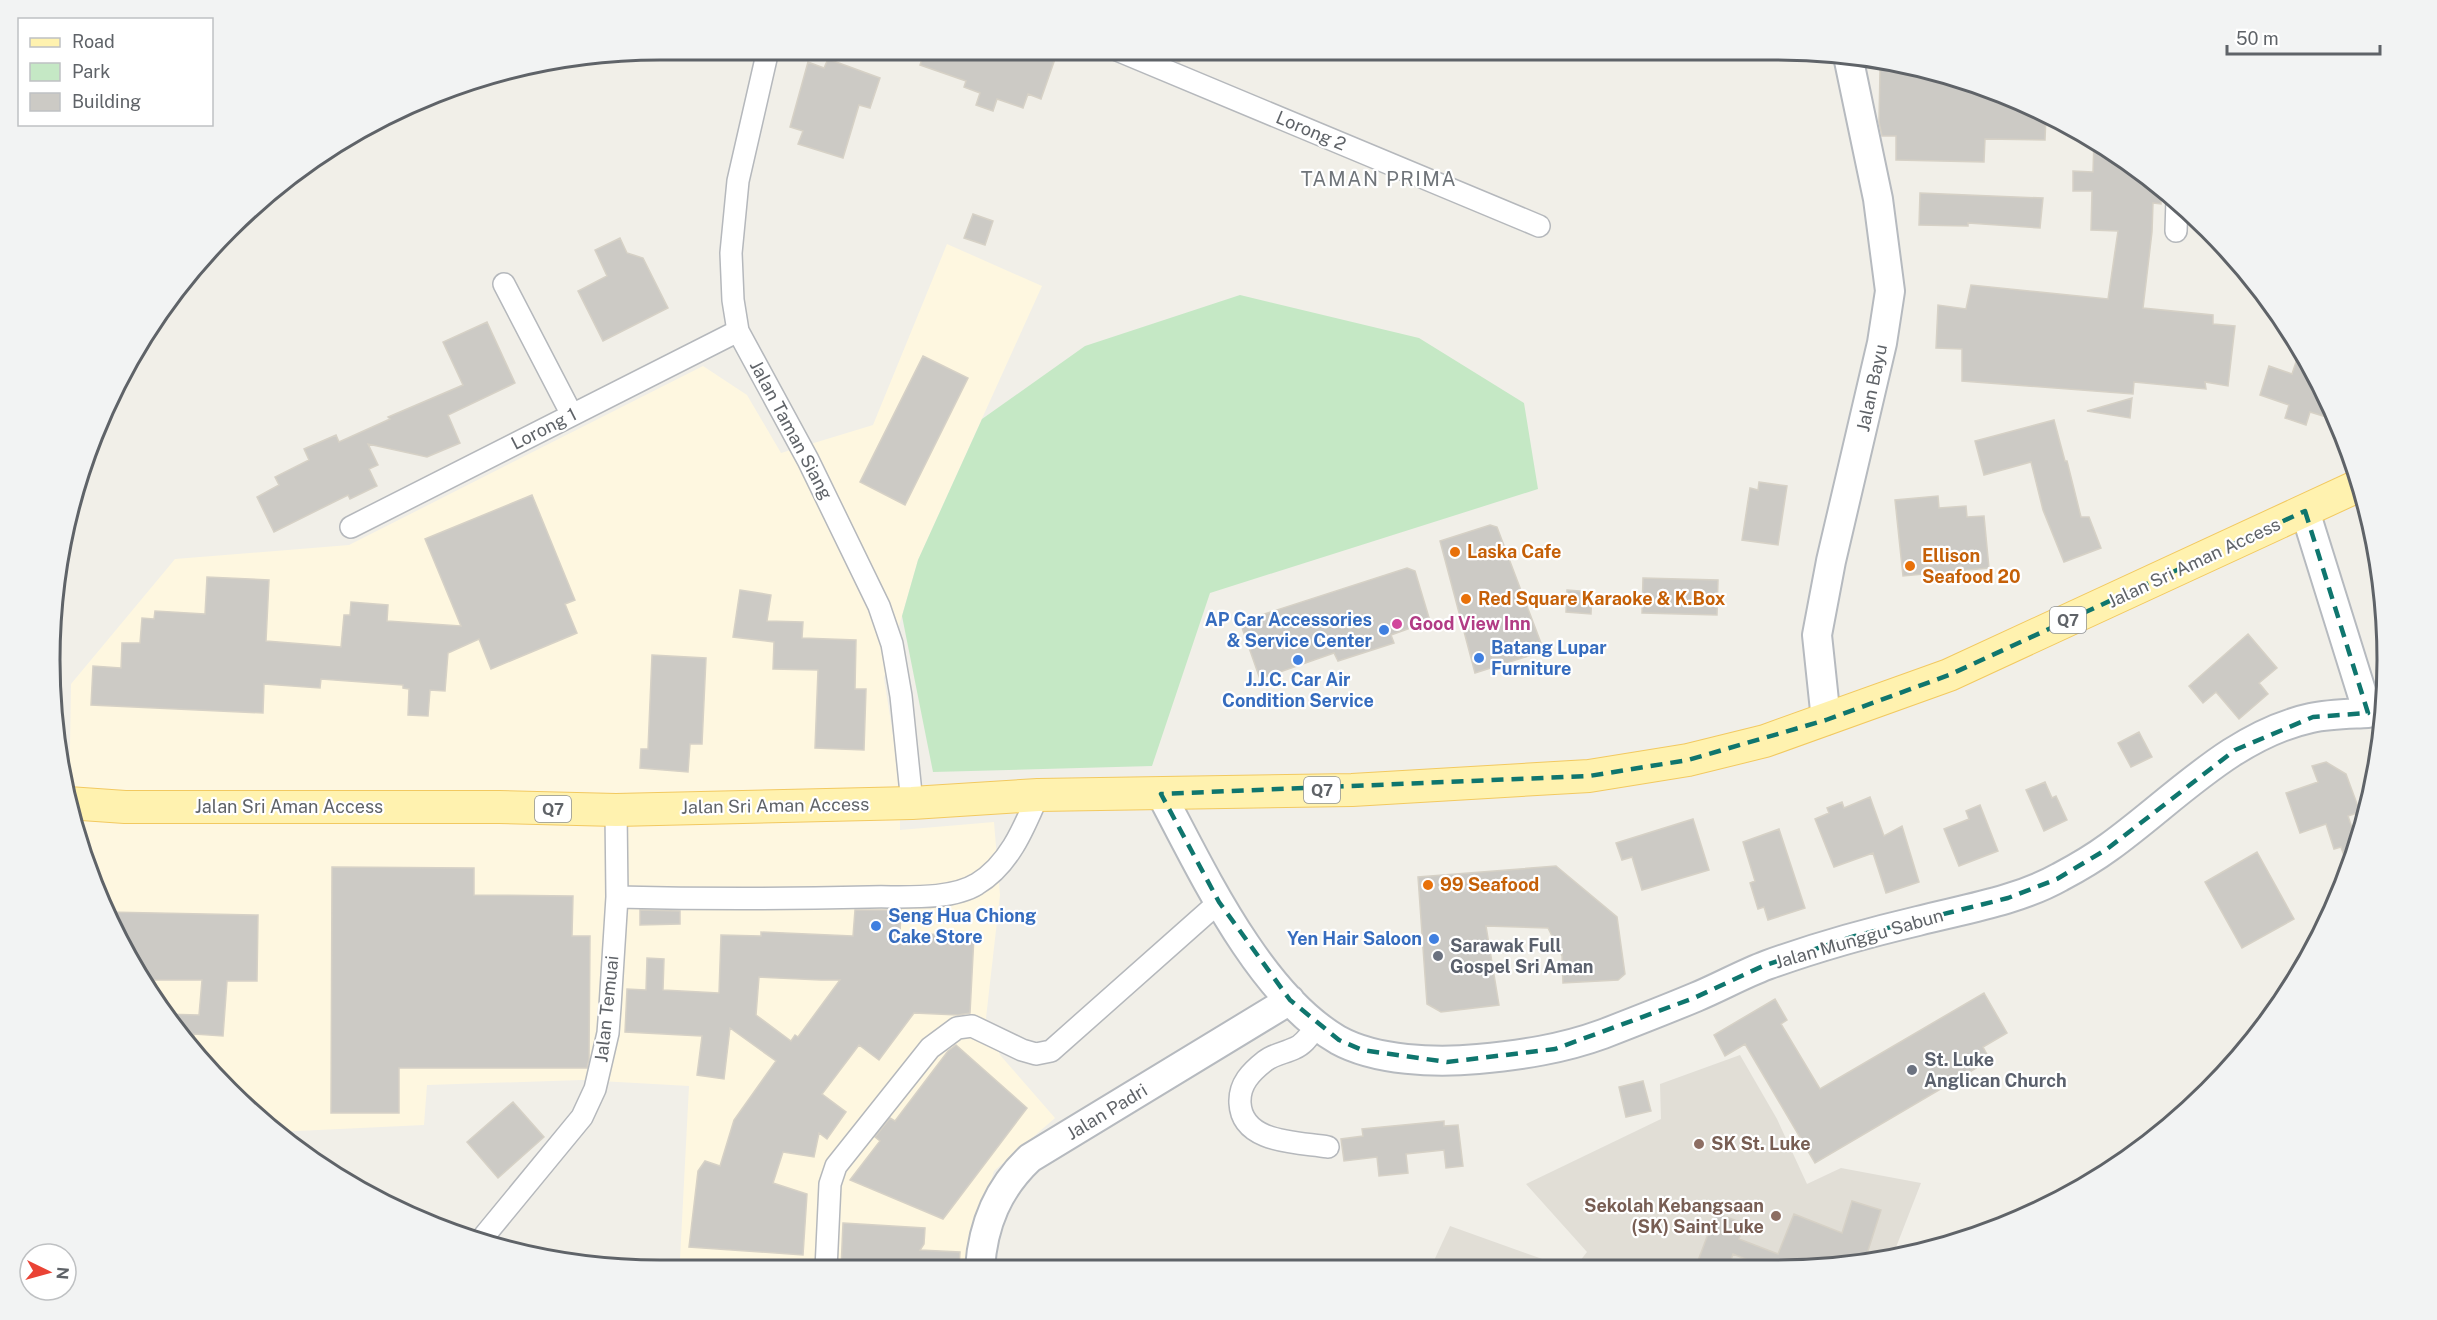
<svg xmlns="http://www.w3.org/2000/svg" width="2437" height="1320" font-family="'Public Sans',sans-serif">
	<style>
		.commercial { fill: #fef7e0 }
		.education { fill: #e1ded6 }
		.green { fill: #c5e8c5 }
		.building { fill: #cccac5; stroke: #d6d1c6; stroke-width: 1.5; fill-rule: evenodd }
		.lines { fill: none; stroke-linecap: round; stroke-linejoin: round }
		.street-casing { stroke: #b5b8bc; stroke-width: 24 }
		.secondary-casing { stroke: #b6babf; stroke-width: 32 }
		.primary-casing { stroke: #f2c960; stroke-width: 34 }
		.street { stroke: #fff; stroke-width: 21 }
		.secondary { stroke: #fff; stroke-width: 28 }
		.primary { stroke: #fff2af; stroke-width: 32 }
		.marked { fill: none; stroke: #0f766e; stroke-width: 4.5; stroke-dasharray: 12 8; stroke-linejoin: round }
		.food-dot { fill: #e8710a; stroke: #fff; stroke-width: 2 }
		.hotel-dot { fill: #d1479c; stroke: #fff; stroke-width: 2 }
		.shop-dot { fill: #3f7fe0; stroke: #fff; stroke-width: 2 }
		.worship-dot { fill: #6b7280; stroke: #fff; stroke-width: 2 }
		.education-dot { fill: #8d6e63; stroke: #fff; stroke-width: 2 }
		.labels { text-anchor: middle; stroke-width: 4.5; stroke-linejoin: round; paint-order: stroke }
		.shield { fill: #fff; stroke: #8f9295; stroke-width: 1.5 }
		.shield-label { font-size: 16px; font-weight: bold; fill: #5f6368 }
		.street-label { font-size: 18px; fill: #5f6368; stroke: #fff }
		.food-label { font-size: 18px; font-weight: bold; fill: #c56008; stroke: #fff; text-anchor: start }
		.shop-label { font-size: 18px; font-weight: bold; fill: #366cbe; stroke: #fff; text-anchor: end }
		.hotel-label { font-size: 18px; font-weight: bold; fill: #b23c85; stroke: #fff; text-anchor: start }
		.worship-label { font-size: 18px; font-weight: bold; fill: #5b616d; stroke: #fff; text-anchor: start }
		.education-label { font-size: 18px; font-weight: bold; fill: #785e54; stroke: #fff; text-anchor: start }
		.neighbourhood-label { font-size: 20px; letter-spacing: 1.5px; fill: #70757a; stroke: #fff }
		.rim { fill: none; stroke: #5f6368; stroke-width: 3 }
	</style>
	<rect width="100%" height="100%" fill="#f1efe8"/>
	<!-- commercial -->
	<path class="commercial" d="M947,244L1042,286L918,560L884,678L900,780V830L994,822L1000,895L986,1018L1000,1055L1055,1118L994,1171L977,1231L974,1268L805,1269L680,1259L689,1086L582,1080L427,1085L424,1125L276,1132L201,1063L152,999L96,894L69,813L71,684L175,559L349,545L703,366L747,395L781,453L873,425Z"/>
	<!-- education -->
	<path class="education" d="M1740,1055L1777,1119L1807,1184L1841,1168L1921,1183L1893,1255L1856,1265L1576,1266L1587,1252L1526,1184L1661,1119L1660,1084Z
		M1450,1226L1562,1266L1431,1267Z"/>
	<!-- green -->
	<path class="green" d="M1240,295L1419,338L1524,403L1538,489L1210,593L1152,766L933,772L902,616L918,560L982,419L1085,346Z"/>
	<!-- building -->
	<path class="building" d="M925,50H1029L1055,59L1041,99L1028,94L1023,108L997,99L993,111L976,105L980,93L964,87L966,81L920,65Z
		M1150,50H1197L1179,62Z
		M828,59L880,78L870,108L859,105L843,158L798,144L803,131L790,127L808,62L824,68Z
		M1880,70L1937,71L2046,116L2045,140L1985,139L1984,162L1896,160V136H1882L1879,122Z
		M2094,140L2161,188V204L2153,203L2152,232L2143,308L2213,315V324L2235,326L2228,386L2205,382L2206,389L2134,382L2133,394L1962,381V349L1936,348L1938,305L1966,309L1971,285L2108,299L2118,231L2091,230L2092,191H2073V171L2093,172Z
		M1920,193L2043,198L2040,228L1968,223V226L1919,225Z
		M973,214L993,221L985,245L964,238Z
		M620,238L627,253L643,258L668,308L603,341L578,291L607,276L595,250Z
		M487,322L515,383L448,415L460,443L427,457L368,444L378,465L369,469L377,486L350,499L348,495L274,532L257,497L279,485L275,477L309,460L304,449L336,435L339,442L390,419L388,417L463,385L443,342Z
		M2300,350L2324,390L2336,420L2310,412L2306,425L2285,418L2289,405L2260,395L2269,366L2292,374Z
		M923,356L968,378L905,505L860,482Z
		M2132,398L2130,418L2087,411Z
		M2054,420L2065,461H2067L2081,517H2089L2101,548L2064,562L2043,510L2031,462L1984,475L1975,441Z
		M1759,482L1787,486L1778,545L1742,540L1750,488L1758,490Z
		M532,495L575,600L565,604L577,633L491,669L479,639L448,653L445,691L430,690L428,716L408,715L409,689L403,688V685L321,679L320,688L264,684L263,713L91,705L93,666L121,668L122,643H140L142,618L154,619L155,611L205,614L207,577L269,580L266,641L341,647L344,615H350L351,602L388,605L387,621L461,626L425,539Z
		M1938,496L1939,508L1966,506L1967,517L1984,516L1989,568L1903,576L1895,500Z
		M1490,525L1497,527L1544,651L1475,673L1440,541Z
		M1407,568L1415,571L1430,621L1391,635L1394,643L1338,661L1334,653L1260,679L1240,622Z
		M1643,578L1718,580L1717,615L1642,613Z
		M740,590L771,595L767,621L803,622L802,638L856,640L855,689H866L864,750L815,748L818,670L773,669L774,642L733,637Z
		M1567,590L1592,592L1591,614L1566,612Z
		M2248,634L2277,668L2259,683L2268,694L2239,719L2216,692L2203,703L2189,686Z
		M652,655L706,658L702,744H690L688,772L640,768L641,749H648Z
		M2139,732L2152,757L2131,767L2118,743Z
		M2326,762L2346,774L2360,812L2348,816L2358,845L2349,870L2341,847L2334,849L2326,824L2300,833L2286,793L2318,782L2312,766Z
		M2045,782L2052,798L2056,796L2067,820L2044,831L2026,790Z
		M1870,797L1884,836L1902,826L1919,882L1886,893L1873,853L1834,867L1815,819L1829,813L1827,808L1842,802L1844,808Z
		M1980,805L1998,851L1959,866L1944,829L1969,819L1966,811Z
		M1693,819L1709,870L1642,890L1632,857L1622,860L1616,843Z
		M1779,829L1805,908L1768,920L1764,907L1758,909L1750,883L1755,881L1743,842Z
		M2257,852L2294,919L2242,948L2205,882Z
		M1556,866L1617,917L1625,974L1618,980L1563,983L1562,956L1548,928L1486,926L1499,1005L1441,1012L1427,1004L1418,877Z
		M332,867L474,868V895L573,896L572,936H590L589,1059L587,1068H399V1113H331Z
		M640,910L680,911V924L640,925Z
		M855,910H901L900,933L974,936L970,1013L958,1015L914,1013L879,1060L859,1045L822,1094L846,1112L827,1139L819,1133L814,1157L783,1152L773,1183L807,1194L803,1255L689,1247L698,1171L705,1161L720,1166L734,1120L776,1061L730,1028L724,1079L697,1075L702,1036L625,1032L627,989L646,990L647,958L664,959L663,990L719,993L721,935L761,936V932L853,936ZM759,977L821,980H840L798,1037L795,1035L791,1041L756,1015Z
		M106,912L258,915L257,981H227L223,1036L194,1034L193,1052L164,1014L199,1015L202,980H142Z
		M1984,993L2007,1033L1983,1047L1990,1060L1815,1163L1745,1044L1725,1056L1714,1035L1775,999L1787,1020L1781,1024L1820,1089Z
		M956,1045L1027,1108L943,1219L850,1180L880,1141L875,1137L890,1118L895,1121L948,1051Z
		M1643,1081L1651,1111L1626,1117L1619,1087Z
		M513,1102L544,1137L498,1178L467,1142Z
		M1444,1121V1126L1458,1125L1463,1166L1446,1168L1444,1150L1406,1154L1408,1173L1379,1176L1377,1157L1344,1161L1341,1139L1363,1136L1362,1129Z
		M1852,1201L1881,1210L1864,1263L1856,1265L1763,1266L1733,1254L1729,1266H1696L1716,1213L1745,1224L1739,1239L1778,1254L1794,1214L1842,1233Z
		M843,1223L925,1228L924,1244L920,1250L960,1252L959,1268L841,1269Z"/>
	<g class="lines">
		<defs>
			<path id="street" d="M768,50L738,181L731,253L733,300L738,331L808,460L879,606L892,644L901,696L912,803
				M1117,50L1539,226
				M2176,231L2177,199
				M504,284L572,415
				M351,527L738,331
				M617,897C701,899 785,899 869,897C900,896 950,901 977,884C1009,865 1024,828 1038,795
				M1318,1025C1311,1033 1305,1044 1295,1048C1285,1053 1274,1054 1265,1061C1251,1072 1239,1084 1240,1103C1242,1144 1299,1142 1328,1147
				M480,1241L582,1117L595,1089L608,1033L610,1007L617,897L616,810
				M826,1269L830,1184L836,1166L930,1048L957,1028L972,1026L1022,1050L1036,1054L1051,1051L1219,902"/>
			<path id="secondary" d="M1826,720L1817,635L1831,561L1882,343L1890,291L1878,199L1848,56
				M1161,794C1203,873 1259,994 1338,1040C1376,1061 1436,1063 1478,1059C1521,1055 1562,1049 1603,1034C1634,1022 1665,1010 1696,997C1720,987 1743,974 1767,965C1817,947 1867,933 1918,921C1965,909 2017,901 2060,877C2077,868 2094,858 2109,847C2173,801 2232,735 2311,718C2329,714 2350,714 2368,713L2305,511
				M980,1268C983,1224 998,1188 1030,1158L1290,1000"/>
			<path id="primary" d="M68,803L125,807H499L616,810L912,803L1038,795L1352,790L1589,776L1688,760L1765,741L1949,675L2360,485"/>
		</defs>
		<!-- street casing -->
		<use href="#street" class="street-casing"/>
		<!-- secondary casing -->
		<use href="#secondary" class="secondary-casing"/>
		<!-- primary casing -->
		<use href="#primary" class="primary-casing"/>
		<!-- street -->
		<use href="#street" class="street"/>
		<!-- secondary -->
		<use href="#secondary" class="secondary"/>
		<!-- primary -->
		<use href="#primary" class="primary"/>
	</g>
	<!-- marked area -->
	<path class="marked" d="M2305,511L2368,713L2313,717L2235,750L2107,849L2057,879L2008,898L1855,936L1763,966L1694,998L1555,1049L1447,1062L1362,1050L1339,1040L1290,1000L1219,902L1161,794L1589,776L1688,760L1826,720L1949,675Z"/>
	<!-- markers -->
	<g class="food-dot">
		<circle cx="1455" cy="552" r="6"/>
		<circle cx="1910" cy="566" r="6"/>
		<circle cx="1466" cy="599" r="6"/>
		<circle cx="1428" cy="885" r="6"/>
	</g>
	<circle class="hotel-dot" cx="1397" cy="624" r="6"/>
	<g class="shop-dot">
		<circle cx="1384" cy="630" r="6"/>
		<circle cx="1479" cy="658" r="6"/>
		<circle cx="1298" cy="660" r="6"/>
		<circle cx="876" cy="926" r="6"/>
		<circle cx="1434" cy="939" r="6"/>
	</g>
	<g class="worship-dot">
		<circle cx="1438" cy="956" r="6"/>
		<circle cx="1912" cy="1070" r="6"/>
	</g>
	<g class="education-dot">
		<circle cx="1699" cy="1144" r="6"/>
		<circle cx="1776" cy="1216" r="6"/>
	</g>
	<g class="labels">
		<!-- shield labels -->
		<g class="shield">
			<rect x="2050" y="607" width="36" height="26" rx="4.5"/>
			<rect x="1304" y="777" width="36" height="26" rx="4.5"/>
			<rect x="535" y="796" width="36" height="26" rx="4.5"/>
		</g>
		<g class="shield-label">
			<text x="2068" y="626">Q7</text>
			<text x="1322" y="796">Q7</text>
			<text x="553" y="815">Q7</text>
		</g>
		<!-- street labels -->
		<g class="street-label">
			<text transform="translate(1311 131) rotate(23)" y="6">Lorong 2</text>
			<text transform="translate(1872 388) rotate(-78)" y="6">Jalan Bayu</text>
			<text transform="translate(544 429) rotate(-27)" y="6">Lorong 1</text>
			<text transform="translate(791 430) rotate(62)" y="6">Jalan Taman Siang</text>
			<text transform="translate(2194 563) rotate(-25)" y="6">Jalan Sri Aman Access</text>
			<text transform="translate(775 806) rotate(-1)" y="6">Jalan Sri Aman Access</text>
			<text x="289" y="813">Jalan Sri Aman Access</text>
			<text transform="translate(1859 939) rotate(-16)" y="6">Jalan Munggu Sabun</text>
			<text transform="translate(607 1009) rotate(-84)" y="6">Jalan Temuai</text>
			<text transform="translate(1107 1112) rotate(-31)" y="6">Jalan Padri</text>
		</g>
		<!-- food labels -->
		<g class="food-label">
			<text x="1467" y="558">Laska Cafe</text>
			<text x="1922" y="562">Ellison<tspan x="1922" dy="21">Seafood 20</tspan></text>
			<text x="1478" y="605">Red Square Karaoke &amp; K.Box</text>
			<text x="1440" y="891">99 Seafood</text>
		</g>
		<!-- shop labels -->
		<g class="shop-label">
			<text x="1372" y="626">AP Car Accessories<tspan x="1372" dy="21">&amp; Service Center</tspan></text>
			<text x="1491" y="654" text-anchor="start">Batang Lupar<tspan x="1491" dy="21">Furniture</tspan></text>
			<text x="1298" y="686" text-anchor="middle">J.J.C. Car Air<tspan x="1298" dy="21">Condition Service</tspan></text>
			<text x="888" y="922" text-anchor="start">Seng Hua Chiong<tspan x="888" dy="21">Cake Store</tspan></text>
			<text x="1422" y="945">Yen Hair Saloon</text>
		</g>
		<!-- hotel labels -->
		<g class="hotel-label">
			<text x="1409" y="630">Good View Inn</text>
		</g>
		<!-- worship labels -->
		<g class="worship-label">
			<text x="1450" y="952">Sarawak Full<tspan x="1450" dy="21">Gospel Sri Aman</tspan></text>
			<text x="1924" y="1066">St. Luke<tspan x="1924" dy="21">Anglican Church</tspan></text>
		</g>
		<!-- education labels -->
		<g class="education-label">
			<text x="1711" y="1150">SK St. Luke</text>
			<text x="1764" y="1212" text-anchor="end">Sekolah Kebangsaan<tspan x="1764" dy="21">(SK) Saint Luke</tspan></text>
		</g>
		<!-- neighbourhood labels -->
		<g class="neighbourhood-label">
			<text x="1379" y="186">TAMAN PRIMA</text>
		</g>
	</g>
	<!-- crop -->
	<path d="M0 0H2437V1320H0ZM660 60H1777A600 600 0 0 1 2377 660V660A600 600 0 0 1 1777 1260H660A600 600 0 0 1 60 660V660A600 600 0 0 1 660 60Z" fill="#f2f3f3" fill-rule="evenodd"/>
	<path class="rim" d="M660 60H1777A600 600 0 0 1 2377 660V660A600 600 0 0 1 1777 1260H660A600 600 0 0 1 60 660V660A600 600 0 0 1 660 60Z"/>
	<!-- legend -->
	<rect x="18" y="18" width="195" height="108" fill="#ffffff" stroke="#bfc1c3" stroke-width="1.5"/>
	<rect x="30" y="38" width="30" height="9" fill="#fff2af" stroke="#bfc1c3" stroke-width="1.5"/>
	<text x="72" y="48" font-size="18" fill="#5f6368">Road</text>
	<rect x="30" y="63" width="30" height="18" fill="#c5e8c5" stroke="#bfc1c3" stroke-width="1.5"/>
	<text x="72" y="78" font-size="18" fill="#5f6368">Park</text>
	<rect x="30" y="93" width="30" height="18" fill="#cccac5" stroke="#bfc1c3" stroke-width="1.5"/>
	<text x="72" y="108" font-size="18" fill="#5f6368">Building</text>
	<!-- north arrow -->
	<g transform="translate(48 1272) rotate(95)"><circle r="28" fill="#ffffff" stroke="#bfc1c3" stroke-width="1.5"/>
	<path d="M0-4.5L10 22L0 15L-10 22Z" fill="#ea4335"/>
	<text y="-9" font-size="16" font-weight="bold" text-anchor="middle" fill="#5f6368">N</text>
	</g>
	<!-- scale -->
	<path d="M2227 45v9h153v-9" fill="none" stroke="#5f6368" stroke-width="3"/>
	<text x="2236" y="45" font-size="18" fill="#5f6368" stroke="#ffffff" stroke-width="4.5" paint-order="stroke">50 m</text>
</svg>
